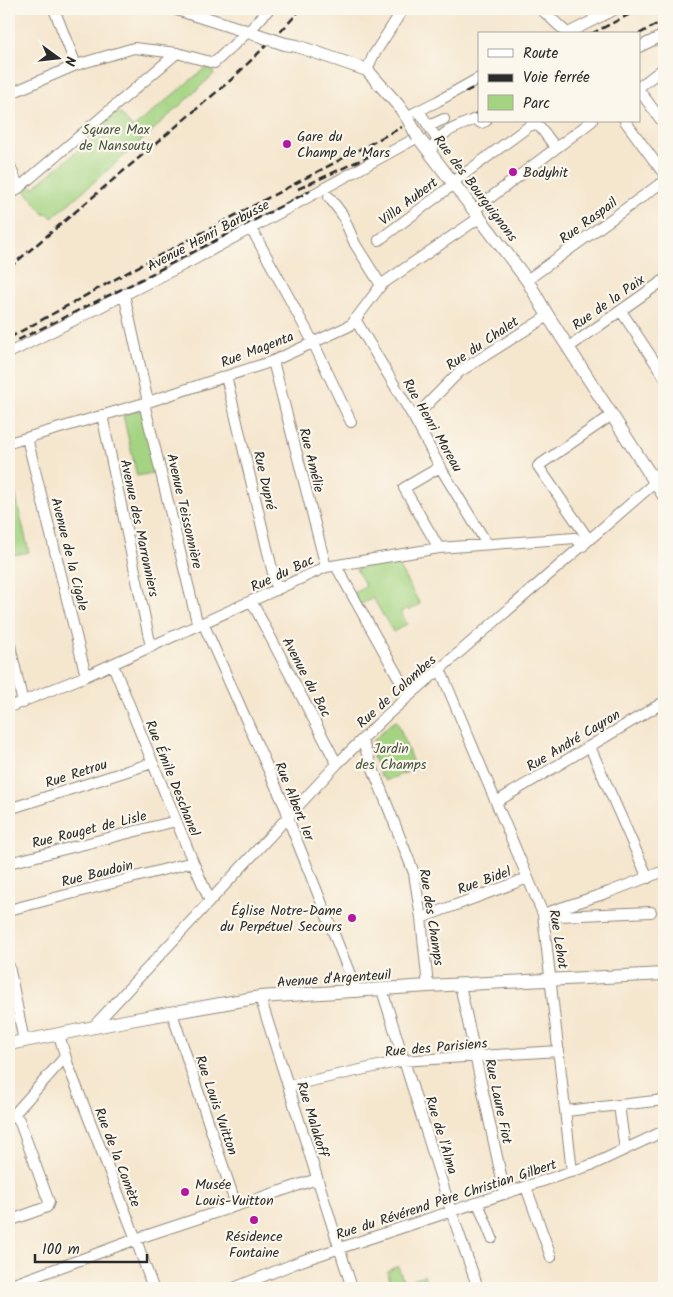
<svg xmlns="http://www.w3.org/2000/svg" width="673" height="1297" font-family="Kalam,sans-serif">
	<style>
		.green { fill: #a4d482; stroke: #688056 }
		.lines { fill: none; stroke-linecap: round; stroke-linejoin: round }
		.minor-casing { stroke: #90887c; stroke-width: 12 }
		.major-casing { stroke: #90887c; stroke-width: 14 }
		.minor { stroke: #fff; stroke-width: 10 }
		.major { stroke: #fff; stroke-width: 12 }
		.rail { stroke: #2b2b2b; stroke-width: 2.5; stroke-dasharray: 8 4; stroke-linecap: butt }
		.major-bridge-casing { stroke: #90887c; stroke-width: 14; stroke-linecap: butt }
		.major-bridge { stroke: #fff; stroke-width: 12 }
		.poi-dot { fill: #b5179e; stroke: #fbf7ec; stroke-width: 2 }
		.labels { text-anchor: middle; stroke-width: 4.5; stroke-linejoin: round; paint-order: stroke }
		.park-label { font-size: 14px; fill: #495541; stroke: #fbf7ec }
		.poi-label { font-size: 14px; fill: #2b2b2b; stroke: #fbf7ec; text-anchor: start }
		.street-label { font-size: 14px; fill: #2b2b2b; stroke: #fbf7ec }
	</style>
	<rect width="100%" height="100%" fill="#fbf7ec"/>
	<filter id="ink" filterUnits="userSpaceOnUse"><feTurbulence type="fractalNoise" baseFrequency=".02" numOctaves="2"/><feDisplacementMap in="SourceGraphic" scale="10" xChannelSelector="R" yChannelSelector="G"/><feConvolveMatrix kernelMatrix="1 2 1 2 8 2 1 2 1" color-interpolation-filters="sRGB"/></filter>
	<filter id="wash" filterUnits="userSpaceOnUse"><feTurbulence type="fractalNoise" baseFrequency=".0096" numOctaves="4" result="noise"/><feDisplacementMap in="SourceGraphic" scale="20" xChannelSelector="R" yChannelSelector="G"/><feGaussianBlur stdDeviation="1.12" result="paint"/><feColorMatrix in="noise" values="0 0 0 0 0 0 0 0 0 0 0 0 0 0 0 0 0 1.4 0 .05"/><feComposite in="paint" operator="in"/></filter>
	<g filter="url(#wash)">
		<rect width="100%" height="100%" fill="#f5e6ce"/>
		<!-- green -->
		<path class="green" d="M205,68L211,69L214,74L140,142L52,218L47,213L45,215L25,190L30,185L33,188L97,135L95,132L118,111L133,128Z
			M140,410L143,411L157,472L137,476L123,415Z
			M14,490L29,552L14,555L9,534V492Z
			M396,562L420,604L409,611L407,608L401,612L407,624L393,632L373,598L359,605L353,594L366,586L356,569Z
			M397,721L415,769L385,781V778L381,777L370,749L372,745L371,743L390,724Z
			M398,1266L404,1283L424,1275L429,1288H392L387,1271Z"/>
	</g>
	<g filter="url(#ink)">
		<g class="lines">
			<defs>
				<path id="minor" d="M54,9L76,65
					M541,9L567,33
					M591,9L595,19
					M566,34L616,9
					M639,47L664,35
					M367,70L373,56L403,9
					M639,87L664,68
					M639,90L664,124
					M9,94L76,65L134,48L177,53L214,63L253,27L269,9
					M421,114L437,139
					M408,119L414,113L438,101L479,78
					M625,121L664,174
					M429,126L444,119
					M432,149C442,129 457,128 475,119L481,123L486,121
					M9,164L19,188
					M452,183L532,124L540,127L556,148
					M9,196L177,53
					M329,197L342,214L355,244L379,282L382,284
					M474,210L592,121
					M249,228L256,237L313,342L351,422
					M379,240L454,184
					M527,280L664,181
					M124,294L148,402
					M621,311L664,376
					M355,319L414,418L440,467L487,544
					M569,347L664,280
					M9,353L193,260L418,137
					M273,361L326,567
					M226,376L277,590
					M144,403L198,626
					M102,415L151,647
					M414,418L459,372L548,316
					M27,438L86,676
					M9,443L148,402L273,361L347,327L352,324L382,284L479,218
					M589,540L538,466L612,415
					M439,548L404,488L440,467
					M336,566L409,696
					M252,602L337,764
					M203,623L286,809L291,826L357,992
					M9,641L23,703
					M113,665L193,862L210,901
					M440,669L543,914L572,1172
					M9,707L86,676L326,567L439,548L575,538L583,546
					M362,741L414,873L421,918L428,986
					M590,747L648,878
					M496,802L664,702
					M9,809L152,763
					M9,863L176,821
					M9,910L193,862
					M543,914L609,892L664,871
					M544,914L558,916L651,912
					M421,918L528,878
					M9,966L24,1041
					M460,985L505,1194
					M382,990L451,1211L478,1288
					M260,997L352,1288
					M172,1013L236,1205
					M92,1028L337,764L387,715L651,486L657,475L664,468
					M59,1035L68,1065L134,1234L153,1288
					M288,1086L401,1061L559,1051
					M619,1105L625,1150
					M566,1111L664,1100
					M9,1120L65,1057
					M526,1187L551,1257
					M478,1203L492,1238
					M9,1221L47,1207L49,1202L19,1120L14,1114
					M9,1286L142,1237L317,1179
					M234,1288L301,1261L594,1164L664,1131"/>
				<path id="major" d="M177,9L258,35
					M285,44L297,46L367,70L398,105L408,119
					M418,137L527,280L548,316L664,496
					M9,1044L130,1020L260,997L428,986L664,974"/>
			</defs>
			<!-- minor casing -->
			<use href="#minor" class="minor-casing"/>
			<!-- major casing -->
			<use href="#major" class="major-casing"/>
			<!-- minor -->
			<use href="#minor" class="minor"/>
			<!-- major -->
			<use href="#major" class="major"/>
			<!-- rail -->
			<path class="rail" d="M591,34L640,9
				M639,34L664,20
				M465,92L479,85
				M475,114L479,112
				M298,189L369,156
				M9,268L232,79L285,27L301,9
				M9,338L130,271L402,127
				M18,340L136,282L310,191"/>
			<defs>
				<path id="major-bridge" d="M258,35L285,44
					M408,119L418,137"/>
			</defs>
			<!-- major-bridge casing -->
			<use href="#major-bridge" class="major-bridge-casing"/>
			<!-- major-bridge -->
			<use href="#major-bridge" class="major-bridge"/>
		</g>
	</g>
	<!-- markers -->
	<g class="poi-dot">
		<circle cx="287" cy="144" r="5"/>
		<circle cx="513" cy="172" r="5"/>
		<circle cx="352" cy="918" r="5"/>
		<circle cx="185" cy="1192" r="5"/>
		<circle cx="254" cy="1220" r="5"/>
	</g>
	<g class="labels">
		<!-- park labels -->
		<g class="park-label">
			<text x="116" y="134">Square Max<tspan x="116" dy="16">de Nansouty</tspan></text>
			<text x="391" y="753">Jardin<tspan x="391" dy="16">des Champs</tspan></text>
		</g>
		<!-- poi labels -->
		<g class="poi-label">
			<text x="297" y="141">Gare du<tspan x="297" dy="16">Champ de Mars</tspan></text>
			<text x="523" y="177">Bodyhit</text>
			<text x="342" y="915" text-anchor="end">Église Notre-Dame<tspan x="342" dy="16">du Perpétuel Secours</tspan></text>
			<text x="195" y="1189">Musée<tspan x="195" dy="16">Louis-Vuitton</tspan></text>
			<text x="254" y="1241" text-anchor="middle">Résidence<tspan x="254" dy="16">Fontaine</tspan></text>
		</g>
		<!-- street labels -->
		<g class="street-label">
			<text transform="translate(476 188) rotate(53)" y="5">Rue des Bourguignons</text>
			<text transform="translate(408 201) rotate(-37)" y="5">Villa Aubert</text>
			<text transform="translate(588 220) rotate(-36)" y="5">Rue Raspail</text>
			<text transform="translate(208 235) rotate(-28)" y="5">Avenue Henri Barbusse</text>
			<text transform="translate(608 302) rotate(-35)" y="5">Rue de la Paix</text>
			<text transform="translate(482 343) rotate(-34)" y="5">Rue du Chalet</text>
			<text transform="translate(257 349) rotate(-21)" y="5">Rue Magenta</text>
			<text transform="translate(433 425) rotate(60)" y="5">Rue Henri Moreau</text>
			<text transform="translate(312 460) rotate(76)" y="5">Rue Amélie</text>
			<text transform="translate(265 480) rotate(77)" y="5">Rue Dupré</text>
			<text transform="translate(185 511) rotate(77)" y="5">Avenue Teissonnière</text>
			<text transform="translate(140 528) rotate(78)" y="5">Avenue des Marronniers</text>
			<text transform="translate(70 554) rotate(76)" y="5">Avenue de la Cigale</text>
			<text transform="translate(282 573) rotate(-25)" y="5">Rue du Bac</text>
			<text transform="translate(307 677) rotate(62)" y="5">Avenue du Bac</text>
			<text transform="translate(396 691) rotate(-42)" y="5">Rue de Colombes</text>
			<text transform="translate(573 740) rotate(-31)" y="5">Rue André Cayron</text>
			<text transform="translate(76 773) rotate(-18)" y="5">Rue Retrou</text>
			<text transform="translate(173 778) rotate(68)" y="5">Rue Émile Deschanel</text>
			<text transform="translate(295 801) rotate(68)" y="5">Rue Albert 1er</text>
			<text transform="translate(89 829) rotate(-14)" y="5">Rue Rouget de Lisle</text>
			<text transform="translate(97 873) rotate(-14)" y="5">Rue Baudoin</text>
			<text transform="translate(484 880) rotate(-20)" y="5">Rue Bidel</text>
			<text transform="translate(432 917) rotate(81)" y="5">Rue des Champs</text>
			<text transform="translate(559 939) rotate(81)" y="5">Rue Lehot</text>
			<text transform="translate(334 978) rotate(-4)" y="5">Avenue d'Argenteuil</text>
			<text transform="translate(436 1047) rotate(-5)" y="5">Rue des Parisiens</text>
			<text transform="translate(499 1101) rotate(78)" y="5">Rue Laure Fiot</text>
			<text transform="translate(217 1105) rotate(71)" y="5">Rue Louis Vuitton</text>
			<text transform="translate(313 1119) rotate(73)" y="5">Rue Malakoff</text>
			<text transform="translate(442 1135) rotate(73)" y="5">Rue de l'Alma</text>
			<text transform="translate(118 1157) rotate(69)" y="5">Rue de la Comète</text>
			<text transform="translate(446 1199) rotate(-18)" y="5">Rue du Révérend Père Christian Gilbert</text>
		</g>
	</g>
	<!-- margin -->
	<rect width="673" height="1297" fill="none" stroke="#fbf7ec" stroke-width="30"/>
	<!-- legend -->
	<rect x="478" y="32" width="162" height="90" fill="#fbf7ec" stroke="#a8a59f"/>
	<rect x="488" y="49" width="25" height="8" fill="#ffffff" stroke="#a8a59f"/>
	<text x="523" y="58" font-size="15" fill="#2b2b2b">Route</text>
	<rect x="488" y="74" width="25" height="8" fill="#2b2b2b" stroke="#a8a59f"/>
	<text x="523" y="82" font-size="15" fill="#2b2b2b">Voie ferrée</text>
	<rect x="488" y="95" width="25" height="15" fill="#a4d482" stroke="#a8a59f"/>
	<text x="523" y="108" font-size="15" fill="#2b2b2b">Parc</text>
	<!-- north arrow -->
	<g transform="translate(58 58) rotate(105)" stroke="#fbf7ec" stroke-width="4" paint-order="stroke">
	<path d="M0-4L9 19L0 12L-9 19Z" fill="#2b2b2b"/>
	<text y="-8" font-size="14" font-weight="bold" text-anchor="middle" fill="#2b2b2b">N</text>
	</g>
	<!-- scale -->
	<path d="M35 1254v8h112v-8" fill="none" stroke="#2b2b2b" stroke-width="2.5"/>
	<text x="42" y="1254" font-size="15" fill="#2b2b2b" stroke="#fbf7ec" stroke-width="4" paint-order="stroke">100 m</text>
</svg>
